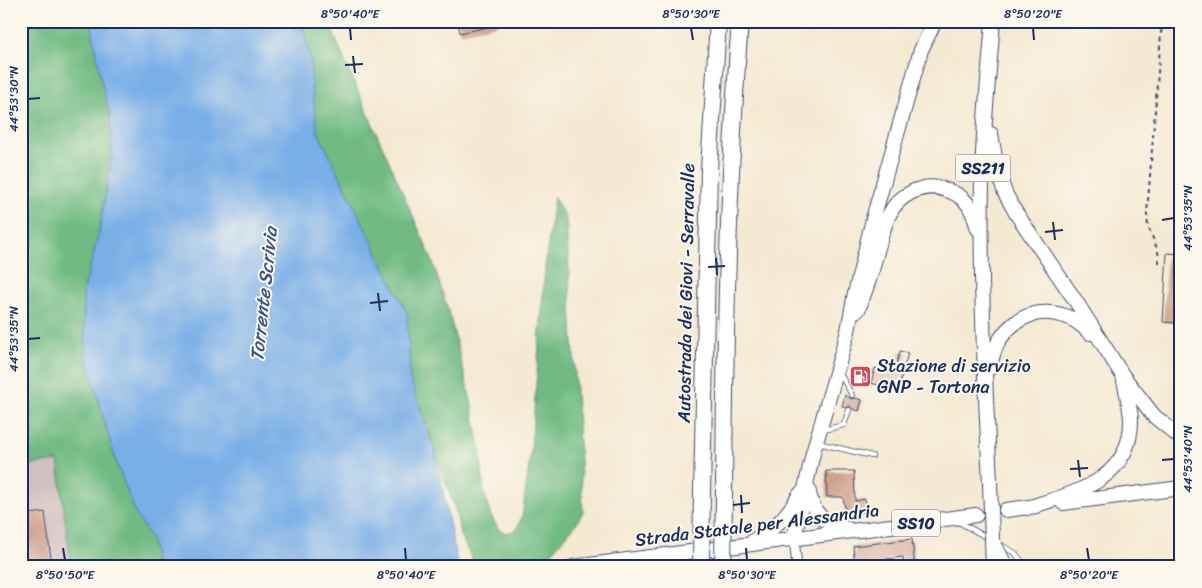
<svg xmlns="http://www.w3.org/2000/svg" width="1202" height="588" font-family="Sriracha,sans-serif">
	<style>
		.industrial { fill: #d2bfc0 }
		.forest { fill: #71bb82; stroke: #467570 }
		.water { fill: #79afe7; stroke: #4a6fa2 }
		.building { fill: #cfa18d }
		.lines { fill: none; stroke-linecap: round; stroke-linejoin: round }
		.lane-casing { stroke: #3c4b6f; stroke-width: 6 }
		.street-casing { stroke: #3c4b6f; stroke-width: 11 }
		.primary-casing { stroke: #3c4b6f; stroke-width: 16 }
		.highway-casing { stroke: #3c4b6f; stroke-width: 18 }
		.path { stroke: #3c4b6f; stroke-width: 2; stroke-dasharray: 4 4; stroke-linecap: butt }
		.lane { stroke: #fff; stroke-width: 4.5 }
		.street { stroke: #fff; stroke-width: 9 }
		.primary { stroke: #fff; stroke-width: 14 }
		.highway { stroke: #fff; stroke-width: 16 }
		.primary-bridge-casing { stroke: #3c4b6f; stroke-width: 16; stroke-linecap: butt }
		.highway-bridge-casing { stroke: #3c4b6f; stroke-width: 18; stroke-linecap: butt }
		.primary-bridge { stroke: #fff; stroke-width: 14 }
		.highway-bridge { stroke: #fff; stroke-width: 16 }
		.ticks { fill: none; stroke: #1b2f5e; stroke-width: 2 }
		.labels { text-anchor: middle; stroke-width: 4; stroke-linejoin: round; paint-order: stroke }
		.shield { fill: #fbf7ec; stroke: #5e6b89; stroke-width: 1 }
		.shield-label { font-size: 16px; font-weight: bold; fill: #1b2f5e }
		.street-label { font-size: 18px; fill: #1b2f5e; stroke: #fbf7ec }
		.poi-label { font-size: 18px; fill: #1b2f5e; stroke: #fbf7ec; text-anchor: start }
		.water-label { font-size: 19px; font-style: italic; fill: #375587; stroke: #fbf7ec }
		.neatline { fill: none; stroke: #1b2f5e; stroke-width: 2 }
		.ticks-label { font-size: 12px; text-anchor: middle; fill: #1b2f5e }
	</style>
	<rect width="100%" height="100%" fill="#fbf7ec"/>
	<filter id="ink" filterUnits="userSpaceOnUse"><feTurbulence type="fractalNoise" baseFrequency=".02" numOctaves="2"/><feDisplacementMap in="SourceGraphic" scale="10" xChannelSelector="R" yChannelSelector="G"/><feConvolveMatrix kernelMatrix="1 2 1 2 8 2 1 2 1" color-interpolation-filters="sRGB"/></filter>
	<filter id="wash" filterUnits="userSpaceOnUse"><feTurbulence type="fractalNoise" baseFrequency=".0096" numOctaves="4" result="noise"/><feDisplacementMap in="SourceGraphic" scale="20" xChannelSelector="R" yChannelSelector="G"/><feGaussianBlur stdDeviation="1.12" result="paint"/><feColorMatrix in="noise" values="0 0 0 0 0 0 0 0 0 0 0 0 0 0 0 0 0 1.4 0 .05"/><feComposite in="paint" operator="in"/></filter>
	<g filter="url(#wash)">
		<rect width="100%" height="100%" fill="#f4e9d1"/>
		<!-- industrial -->
		<path class="industrial" d="M58,460L71,567H21V466Z"/>
		<!-- forest -->
		<path class="forest" d="M21,21L92,22L101,80L110,116L112,154L99,233L83,292L86,355L115,459L136,515L150,537L156,567H71L58,461L21,466Z
			M301,21H331L333,32L344,59L431,257L449,313L471,401L480,447L484,492L490,514L499,530L507,533L516,530L522,517L531,450L545,266L554,197L566,219L583,512L575,526L551,553L534,561L476,567L460,535L456,512L410,379L407,313L318,132L312,92L310,56Z"/>
		<!-- water -->
		<path class="water" d="M91,21H301L310,56L312,92L318,132L407,313L410,379L435,451L458,567H156L150,537L136,515L115,459L86,355L83,292L99,233L112,154L110,116L101,80Z"/>
		<g id="blocks">
			<!-- building -->
			<path class="building" d="M458,21H497L498,25L460,33Z
				M1167,253L1181,254L1177,323L1163,322Z
				M900,351L908,353L900,382H902L899,391L871,383L875,368L894,373Z
				M845,395L851,399L855,398L862,400L859,411L853,409L850,406L846,408L842,406Z
				M826,471H854L855,501L865,499L867,512L846,515L843,497H827Z
				M45,512L52,567H21V515Z
				M912,539L915,567H904L903,557L887,559V567H855L853,546Z"/>
		</g>
	</g>
	<g filter="url(#ink)">
		<use href="#blocks" fill-opacity="0" stroke="#3c4b6f" stroke-width="1"/>
		<g class="lines">
			<defs>
				<path id="lane" d="M839,372L852,395
					M823,430L844,425L849,410
					M818,443L872,456
					M957,521L990,539
					M999,544L1015,553L1026,567"/>
				<path id="street" d="M794,538L797,567"/>
				<path id="primary" d="M991,134L997,169L1005,193L1016,213L1075,300L1123,376L1154,416L1181,438
					M858,310C863,297 868,284 872,270C877,252 881,232 889,215C898,195 922,183 943,189C966,195 972,207 978,229
					M990,368C995,331 1026,303 1065,316C1075,319 1083,326 1090,333
					M990,483C985,382 980,281 982,180C983,127 989,74 993,21
					M808,488C813,515 821,522 848,529
					M1063,503L1181,488
					M1027,508C1074,493 1132,481 1131,419C1130,407 1127,394 1124,381
					M1006,510L1036,506
					M794,538L813,453L848,331L854,298L873,219L921,50L935,21
					M753,541C775,529 788,515 800,494
					M573,567L976,515"/>
				<path id="highway" d="M702,492L709,170L718,21
					M724,495C725,337 728,179 740,21"/>
			</defs>
			<!-- lane casing -->
			<use href="#lane" class="lane-casing"/>
			<!-- street casing -->
			<use href="#street" class="street-casing"/>
			<!-- primary casing -->
			<use href="#primary" class="primary-casing"/>
			<!-- highway casing -->
			<use href="#highway" class="highway-casing"/>
			<!-- path -->
			<path class="path" d="M1159,263L1158,251L1148,226L1147,214L1162,21"/>
			<!-- lane -->
			<use href="#lane" class="lane"/>
			<!-- street -->
			<use href="#street" class="street"/>
			<!-- primary -->
			<use href="#primary" class="primary"/>
			<!-- highway -->
			<use href="#highway" class="highway"/>
			<defs>
				<path id="primary-bridge" d="M990,483L993,567
					M995,545L1006,567"/>
				<path id="highway-bridge" d="M701,567L702,492
					M723,567L724,495"/>
			</defs>
			<!-- primary-bridge casing -->
			<use href="#primary-bridge" class="primary-bridge-casing"/>
			<!-- highway-bridge casing -->
			<use href="#highway-bridge" class="highway-bridge-casing"/>
			<!-- primary-bridge -->
			<use href="#primary-bridge" class="primary-bridge"/>
			<!-- highway-bridge -->
			<use href="#highway-bridge" class="highway-bridge"/>
		</g>
	</g>
	<!-- ticks -->
	<path class="ticks" d="M350,28L351,40M691,28L693,40M1033,28L1034,40M353,56L355,73M345,65L363,64M28,99L40,98M1162,220L1174,218M1053,222L1055,240M1045,232L1063,230M716,258L717,275M708,267L725,266M378,293L380,311M370,303L388,301M28,339L40,338M1078,460L1080,477M1162,460L1174,459M1070,469L1088,468M741,495L742,513M733,505L750,503M63,548L65,560M405,548L406,560M746,548L747,560M1087,548L1089,560"/>
	<!-- icons -->
	<defs>
		<symbol id="fuel-square" viewBox="-11 -11 22 22"><rect x="-9" y="-9" width="18" height="18" rx="4" fill="#d1495b" stroke="#fbf7ec"/><path d="M-5.5-6h7V0h2V4h1.3V-2.5L3-4.5l.8-.8L6-3V5H2.5V1h-1V6h-7ZM-4.2-4.7v3.2H.2V-4.7Z" fill="#fff"/></symbol>
	</defs>
	<g fill-rule="evenodd">
		<use href="#fuel-square" x="848" y="364" width="25" height="25"/>
	</g>
	<g class="labels">
		<!-- shield labels -->
		<g class="shield">
			<rect x="955.5" y="154.5" width="55" height="27" rx="4"/>
			<rect x="892" y="509.5" width="48" height="27" rx="4"/>
		</g>
		<g class="shield-label">
			<text x="983" y="174">SS211</text>
			<text x="916" y="529">SS10</text>
		</g>
		<!-- street labels -->
		<g class="street-label">
			<text transform="translate(686 293) rotate(-89)" y="6">Autostrada dei Giovi - Serravalle</text>
			<text transform="translate(757 525) rotate(-7)" y="6">Strada Statale per Alessandria</text>
		</g>
		<!-- poi labels -->
		<g class="poi-label">
			<text x="877" y="372">Stazione di servizio<tspan x="877" dy="21">GNP - Tortona</tspan></text>
		</g>
		<!-- water labels -->
		<g class="water-label">
			<text transform="translate(263 294) rotate(-84)" y="7">Torrente Scrivia</text>
		</g>
	</g>
	<!-- margin -->
	<rect width="1202" height="588" fill="none" stroke="#fbf7ec" stroke-width="55"/>
	<rect x="28" y="28" width="1146" height="532" class="neatline"/>
	<g class="ticks-label">
		<text x="350" y="18">8°50'40"E</text>
		<text x="691" y="18">8°50'30"E</text>
		<text x="1033" y="18">8°50'20"E</text>
		<text transform="translate(14 99) rotate(-90)" y="4">44°53'30"N</text>
		<text transform="translate(1188 218) rotate(-90)" y="4">44°53'35"N</text>
		<text transform="translate(14 339) rotate(-90)" y="4">44°53'35"N</text>
		<text transform="translate(1188 459) rotate(-90)" y="4">44°53'40"N</text>
		<text x="65" y="579">8°50'50"E</text>
		<text x="406" y="579">8°50'40"E</text>
		<text x="747" y="579">8°50'30"E</text>
		<text x="1089" y="579">8°50'20"E</text>
	</g>
</svg>
